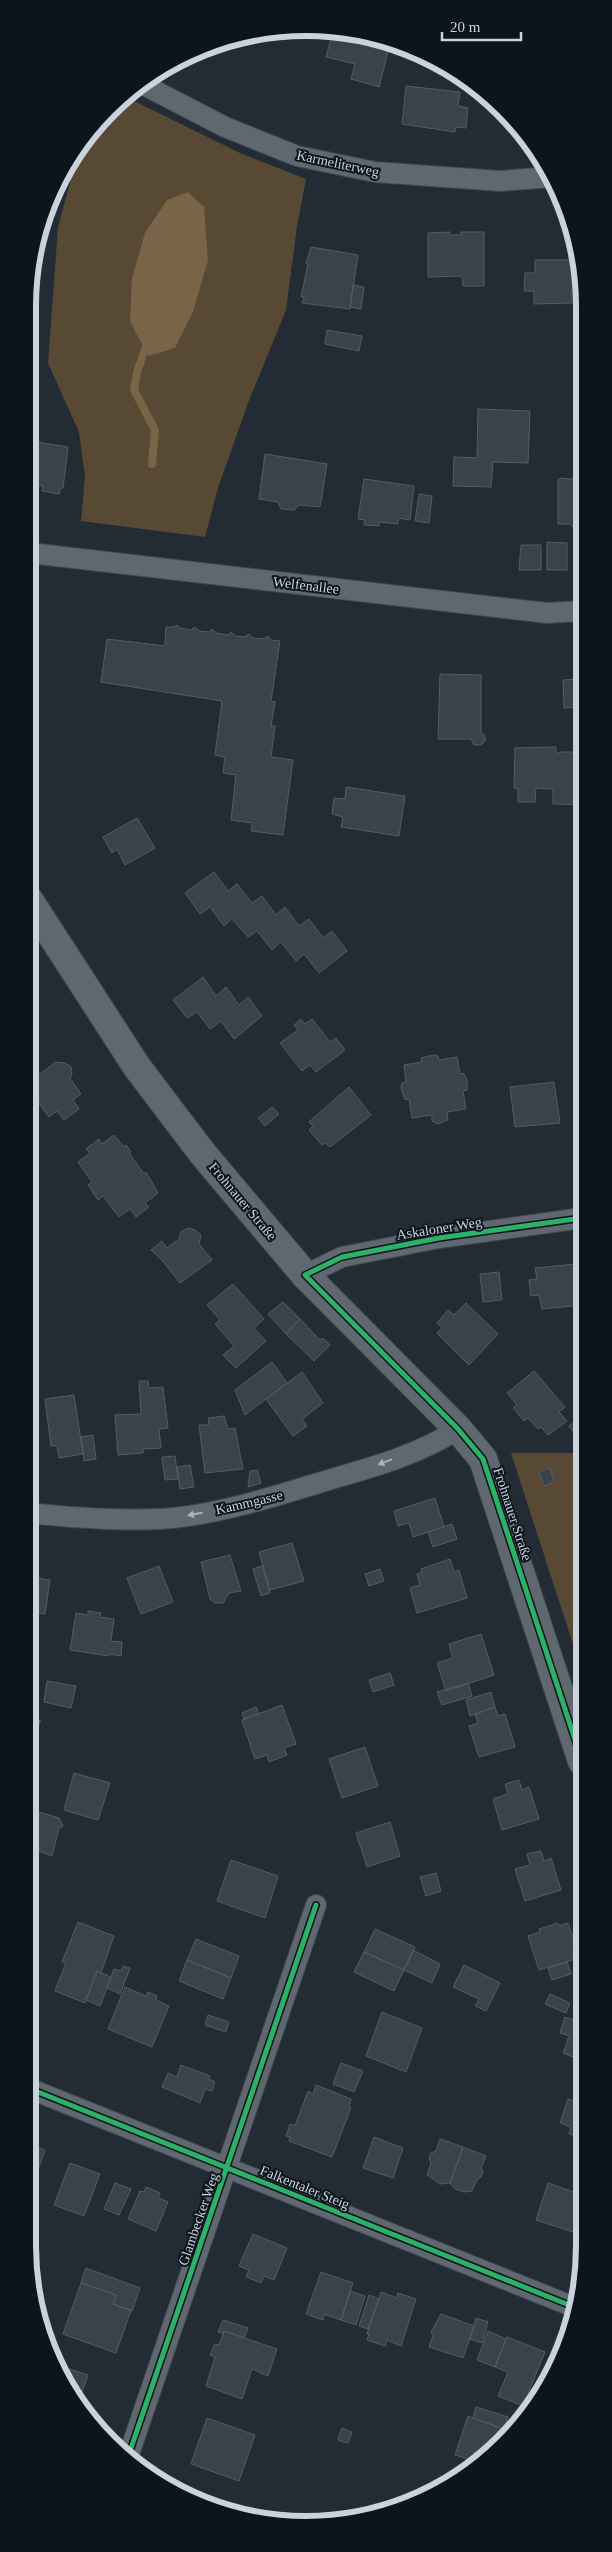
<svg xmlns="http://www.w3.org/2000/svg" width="612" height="2552" font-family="Georgia,serif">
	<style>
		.green { fill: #584935; fill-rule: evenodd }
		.forest { fill: #665338 }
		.water { fill: #796447 }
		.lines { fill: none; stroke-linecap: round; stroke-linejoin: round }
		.stream { stroke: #796447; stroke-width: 8 }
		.building { fill: #38434c; stroke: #545c64 }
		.street-casing { stroke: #3f474e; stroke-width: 22 }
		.secondary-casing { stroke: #3f474e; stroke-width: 30 }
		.street { stroke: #5f686e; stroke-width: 20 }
		.secondary { stroke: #5f686e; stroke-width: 28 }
		.cycleway-casing { stroke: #0d151c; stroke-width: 8 }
		.cycleway { stroke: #2db169; stroke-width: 5 }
		.oneway { fill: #a9b3bc }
		.labels { text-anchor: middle; stroke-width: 4; stroke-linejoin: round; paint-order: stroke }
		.street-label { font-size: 14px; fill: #c9d3dd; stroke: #0d151c }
		.rim { fill: none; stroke: #c9d3dd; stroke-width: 6 }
	</style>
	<rect width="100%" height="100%" fill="#232c35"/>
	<!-- green -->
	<path class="green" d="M126,97L240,153L306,179L297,226L286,310L248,403L217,491L205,537L81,521L85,477L79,432L48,363L58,227L79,150ZM167,200L132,278L145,232Z
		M511,1453H582V1672Z"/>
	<!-- forest -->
	<path class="forest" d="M28,1716L41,1720L28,1762Z"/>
	<!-- water -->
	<path class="water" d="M188,192L204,207L208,260L193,312L175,348L148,356L130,321L132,278L145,232L167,200Z"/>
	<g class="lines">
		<!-- stream -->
		<path class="stream" d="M148,341L137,372L134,390L155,430L152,464"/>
	</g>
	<!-- building -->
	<path class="building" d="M343,30L390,44L379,87L351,79L355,64L326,57L333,31Z
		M406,86L460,92L458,106L468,108L466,128L456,127L455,132L402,124Z
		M450,232V235H461V232H484V286H463L462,276L428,277V233Z
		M311,247L358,255L350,309L302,303L304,297H301L308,264H306Z
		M535,260H572V303L534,304V291H524L525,273H535Z
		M353,285L364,287L361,309L350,307Z
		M327,330L362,336L359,351L325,344Z
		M478,409L530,411L528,463L493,462L491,487L453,486L454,457L477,458Z
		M30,441L68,447L63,488H60L59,494L42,491L43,486L30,484Z
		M265,454L327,464L320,507L299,505L294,510L281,509L278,502L259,499Z
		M560,478L582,480L581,529H574L571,524H558V480Z
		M364,479L414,486L410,520L398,518V524L379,522V526L364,525L365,520L358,519Z
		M419,494L432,496L429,523L415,521Z
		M547,542L567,543V570H547Z
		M521,545H541V570H519Z
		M177,625L180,628L191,630L195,627L199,631L209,632L212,629L216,633L228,635L231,632L235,636L245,637L249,634L253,638L264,639L268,636L271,640L280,641L271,701L275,702L271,726H275L271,757L293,760L283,835L251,831L252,823L231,820L236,775L223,773L225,757L215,755L222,701L101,682L107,639L165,646L166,627H173Z
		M440,674L481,675V733L485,736V741L481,745H474L471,739H438Z
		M582,679V707L564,708L563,680Z
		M556,747V754L561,752H582V805L553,804V789L536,788L535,802H518V789L514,788L515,748Z
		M346,787L405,796L399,836L341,827L343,817L332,814L334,798L345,799Z
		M137,818L155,848L125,865L117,849L112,853L103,837Z
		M214,872L228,891L237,884L252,903L262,896L276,915L285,907L299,926L309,919L323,938L332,931L347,951L319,973L304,954L296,961L281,942L272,950L257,931L248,937L232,919L224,926L210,907L200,914L185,893Z
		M203,977L216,996L226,987L239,1005L248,997L262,1016L234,1039L221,1021L210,1029L197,1012L187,1018L173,1000Z
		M301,1019L305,1024L312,1019L330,1042L336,1038L345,1050L316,1072L310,1065L302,1071L280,1043L298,1030L294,1025Z
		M433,1055L438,1056L439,1060L457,1057L460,1074L463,1073L467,1080V1090L463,1091L466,1109L447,1112L448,1120L438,1124L432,1121V1115L412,1118L409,1099L405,1100L401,1088L402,1083L406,1082L404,1065L422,1062L421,1058Z
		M56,1062L65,1063L71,1067L72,1073L70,1078L81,1094L73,1100L79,1109L64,1120L57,1111L49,1117L29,1090V1082Z
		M554,1082L560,1123L515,1127L510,1087Z
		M349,1087L371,1115L330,1147L325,1143L322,1145L309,1130L313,1126L309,1122Z
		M272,1107L279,1114L265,1126L258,1118Z
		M114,1135L124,1147L126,1145L131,1152L129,1153L144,1174L146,1172L158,1193L145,1203L149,1207L136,1217L130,1209L119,1217L103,1196L98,1200L88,1185L92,1182L78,1162L90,1153L86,1149L99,1139L102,1144Z
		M188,1228L195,1230L201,1235L199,1244L212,1260L180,1283L161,1259L151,1250L162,1241L167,1248L179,1239L181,1232Z
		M576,1264L577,1268H582V1284L579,1285L582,1305L542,1309L539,1295L531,1296L529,1280L537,1279L535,1268Z
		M499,1272L502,1300L483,1302L480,1274Z
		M233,1284L264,1319L254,1328L266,1341L236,1368L223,1355L234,1346L215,1324L220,1320L207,1305Z
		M582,1284V1301L579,1285Z
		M283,1302L300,1319L286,1334L268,1314Z
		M466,1303L498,1334L469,1365L437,1333L442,1328L437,1323L448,1310L454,1315Z
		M300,1319L320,1340L323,1338L330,1345L314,1361L286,1334Z
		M272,1362L287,1383L245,1415L235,1390Z
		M534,1371L565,1407L559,1412L567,1421L548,1435L541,1427L538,1429L528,1418L524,1421L513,1408L517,1405L507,1393Z
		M302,1372L323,1403L302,1419L307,1426L293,1436L266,1399Z
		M139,1381H148L149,1388L163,1387L168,1428L159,1429L161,1448L143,1449V1453L118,1455L115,1415L141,1414Z
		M74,1395L83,1454L59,1458L57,1446H51L45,1399Z
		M582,1415V1443L569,1426Z
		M224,1416L228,1429L235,1428L243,1469L205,1473L199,1425H209L208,1418Z
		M93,1435L96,1459L84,1461L81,1437Z
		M175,1456L178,1479L165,1480L162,1457Z
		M190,1465L194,1487L180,1489L177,1467Z
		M550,1468L554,1482L544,1486L539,1472Z
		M257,1470L261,1483L248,1487L250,1471Z
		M435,1498L444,1527L413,1537L409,1523L398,1526L394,1511Z
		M452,1524L457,1539L433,1547L428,1532Z
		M292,1543L304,1581L270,1590L259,1552Z
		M230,1555L241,1591L229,1593L223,1603H215L210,1599L201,1562Z
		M450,1559L454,1572L459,1570L467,1598L417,1613L410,1588L420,1585L417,1574L422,1572L421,1569Z
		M159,1566L173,1602L141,1614L127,1578Z
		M262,1566L270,1593L261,1596L253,1569Z
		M380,1569L384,1581L369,1586L365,1574Z
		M28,1577L50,1580L45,1614L28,1611V1615Z
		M88,1611L101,1613L100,1617L114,1619L111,1641L122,1642L121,1656L109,1654V1656L70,1650L76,1613L88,1615Z
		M481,1634L494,1675L446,1691L437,1663L453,1658L449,1644Z
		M390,1673L394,1685L373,1692L369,1680Z
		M47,1681L76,1686L71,1708L44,1702Z
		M468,1683L472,1696L442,1705L437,1692Z
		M491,1692L495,1707L470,1716L466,1700Z
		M282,1705L296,1744L284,1748L287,1755L269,1762L267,1755L255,1759L242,1720Z
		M256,1707L259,1714L244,1719L242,1713Z
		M495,1707L498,1716L505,1714L515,1747L479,1757L469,1726L478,1723L475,1714Z
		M365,1747L378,1786L342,1798L329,1759Z
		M74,1773L110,1783L98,1820L64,1810Z
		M519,1780L522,1790L529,1787L539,1819L502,1830L493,1799L508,1794L505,1784Z
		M29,1809L59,1818L63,1826L59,1828L52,1856L28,1847Z
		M390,1822L400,1856L367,1867L356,1833Z
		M541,1851L544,1861L551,1858L561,1890L525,1901L515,1869L530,1865L527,1854Z
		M231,1860L278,1876L265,1918L217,1901Z
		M436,1873L441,1891L426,1896L420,1877Z
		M78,1922L114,1936L101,1973L97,1971L85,2003L55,1991L66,1963L62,1962Z
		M558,1923L559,1926L568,1923L575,1943L578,1942L582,1954L579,1955V1958L539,1970L528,1936L540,1932L539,1929Z
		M375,1929L415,1947L404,1970L364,1952Z
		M196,1939L239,1956L231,1978L187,1960Z
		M28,1949L32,1950L28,1962Z
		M413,1950L440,1964L432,1983L404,1970Z
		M364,1952L404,1970L394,1991L354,1972Z
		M187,1960L231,1978L223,1999L179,1981Z
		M567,1962L571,1974L552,1980L548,1968Z
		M464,1965L500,1983L486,2011L475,2006L479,1999L453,1987Z
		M123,1966L130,1968L120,1994L107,1988L114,1969L121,1971Z
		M97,1971L111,1977L100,2006L86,2000Z
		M125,1987L146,1996L148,1992L157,1996L156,2000L169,2006L152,2047L108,2029Z
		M550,1994L570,2003L566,2013L545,2004Z
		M382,2012L422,2028L406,2072L366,2056Z
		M208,2015L229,2022L226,2032L205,2025Z
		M565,2017L582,2023V2061L563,2053L569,2036L560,2033Z
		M341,2063L363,2071L354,2092L333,2084Z
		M181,2065L210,2076L209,2079L215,2082L212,2091L205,2089L200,2103L162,2087L168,2073L177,2077Z
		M316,2085L351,2099L349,2107L351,2108L332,2157L289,2141L290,2137L286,2136L290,2124L295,2126L308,2091L313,2094Z
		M581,2096H582V2138L569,2134L571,2127L560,2123L568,2099L579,2103Z
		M374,2137L403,2148L393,2178L363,2168Z
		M440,2139L463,2147L450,2183L441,2184L427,2175L431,2163L429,2158L431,2153L436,2151Z
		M28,2143L45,2150L29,2195L28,2194Z
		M463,2147L486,2156L481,2168L483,2172L481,2177L477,2180L472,2191L464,2192L455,2189L450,2183Z
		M70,2163L100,2174L84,2216L54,2205Z
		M115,2183L131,2189L119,2215L104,2209Z
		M548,2183L582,2195V2203L573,2232L536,2220Z
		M146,2187L160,2193L158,2198L168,2202L156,2231L128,2219L140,2191L144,2192Z
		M253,2234L287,2248L274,2280L264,2276L261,2283L246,2277L249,2270L239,2266Z
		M86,2268L140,2288L132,2311L113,2304L116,2295L81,2283Z
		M321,2272L353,2283L341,2320L324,2314L323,2320L306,2314Z
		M81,2283L116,2295L113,2304L131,2310L116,2353L63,2334Z
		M350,2291L365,2296L356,2325L341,2320Z
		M381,2292L397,2298L398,2293L416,2299L401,2346L387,2340L385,2346L367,2340L369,2334H367Z
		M369,2295L379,2299L368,2329L359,2326Z
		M441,2314L474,2326L463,2358L429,2347L433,2336L431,2332Z
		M476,2318L488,2322L482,2343L470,2339Z
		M223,2320L248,2328L244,2338L224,2331L223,2333L218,2332Z
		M224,2331L277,2349L268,2376L252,2369L242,2399L206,2386L215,2357L210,2355L215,2344L219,2345Z
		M488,2331L506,2339L495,2367L477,2360Z
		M507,2337L545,2352L523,2406L498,2396L508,2372L495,2367Z
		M58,2365L88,2375L79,2401L58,2367Z
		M476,2407L508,2417L504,2429L473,2418Z
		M468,2416L503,2429L498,2441L485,2456L474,2452L471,2460L455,2455Z
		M207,2418L255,2435L239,2481L191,2464Z
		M342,2428L352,2432L348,2443L338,2440Z
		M166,2483L226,2503L225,2507L183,2496Z"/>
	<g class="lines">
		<defs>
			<path id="street" d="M140,83L225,127L297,156L375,172L500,181L552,177
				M30,553L547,613L582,611
				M305,1275L342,1257L439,1238L582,1218
				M28,1513C75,1518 125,1522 173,1518C228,1512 282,1494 335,1478C377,1466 422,1453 458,1429
				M28,2088L574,2307
				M129,2454L316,1905"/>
			<path id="secondary" d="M29,900L137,1067L203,1154L305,1275L458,1429L483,1459L582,1761"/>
		</defs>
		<!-- street casing -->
		<use href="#street" class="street-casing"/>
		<!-- secondary casing -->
		<use href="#secondary" class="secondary-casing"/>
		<!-- street -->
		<use href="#street" class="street"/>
		<!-- secondary -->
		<use href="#secondary" class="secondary"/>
		<defs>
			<path id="cycleway" d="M582,1761L483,1459L458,1429L305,1275L342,1257L439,1238L582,1218
				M28,2088L574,2307
				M129,2454L316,1905"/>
		</defs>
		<!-- cycleway casing -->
		<use href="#cycleway" class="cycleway-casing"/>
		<!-- cycleway -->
		<use href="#cycleway" class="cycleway"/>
	</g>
	<!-- one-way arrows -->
	<defs><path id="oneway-solid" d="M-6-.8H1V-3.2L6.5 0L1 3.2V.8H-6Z" transform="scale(1.25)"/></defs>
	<g class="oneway">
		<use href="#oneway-solid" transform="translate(385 1462) rotate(160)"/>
		<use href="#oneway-solid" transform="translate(195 1514) rotate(170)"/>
	</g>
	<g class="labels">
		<!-- street labels -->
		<g class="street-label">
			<text transform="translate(338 163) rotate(12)" y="5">Karmeliterweg</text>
			<text transform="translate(306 585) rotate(7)" y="5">Welfenallee</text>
			<text transform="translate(243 1201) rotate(50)" y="5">Frohnauer Straße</text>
			<text transform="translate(439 1228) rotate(-9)" y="5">Askaloner Weg</text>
			<text transform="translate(249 1502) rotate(-13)" y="5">Kammgasse</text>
			<text transform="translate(513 1514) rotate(72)" y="5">Frohnauer Straße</text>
			<text transform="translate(305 2187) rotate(22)" y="5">Falkentaler Steig</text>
			<text transform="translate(198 2219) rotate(-71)" y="5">Glambecker Weg</text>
		</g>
	</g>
	<!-- crop -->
	<path d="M0 0H612V2552H0ZM306 36H306A270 270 0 0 1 576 306V2246A270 270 0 0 1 306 2516H306A270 270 0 0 1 36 2246V306A270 270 0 0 1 306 36Z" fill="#0d151c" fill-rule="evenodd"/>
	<path class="rim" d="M306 36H306A270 270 0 0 1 576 306V2246A270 270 0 0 1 306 2516H306A270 270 0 0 1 36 2246V306A270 270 0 0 1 306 36Z"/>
	<!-- scale -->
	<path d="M442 32v8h79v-8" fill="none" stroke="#c9d3dd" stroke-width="2.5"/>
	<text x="450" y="32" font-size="15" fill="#c9d3dd" stroke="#0d151c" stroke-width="4" paint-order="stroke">20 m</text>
</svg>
